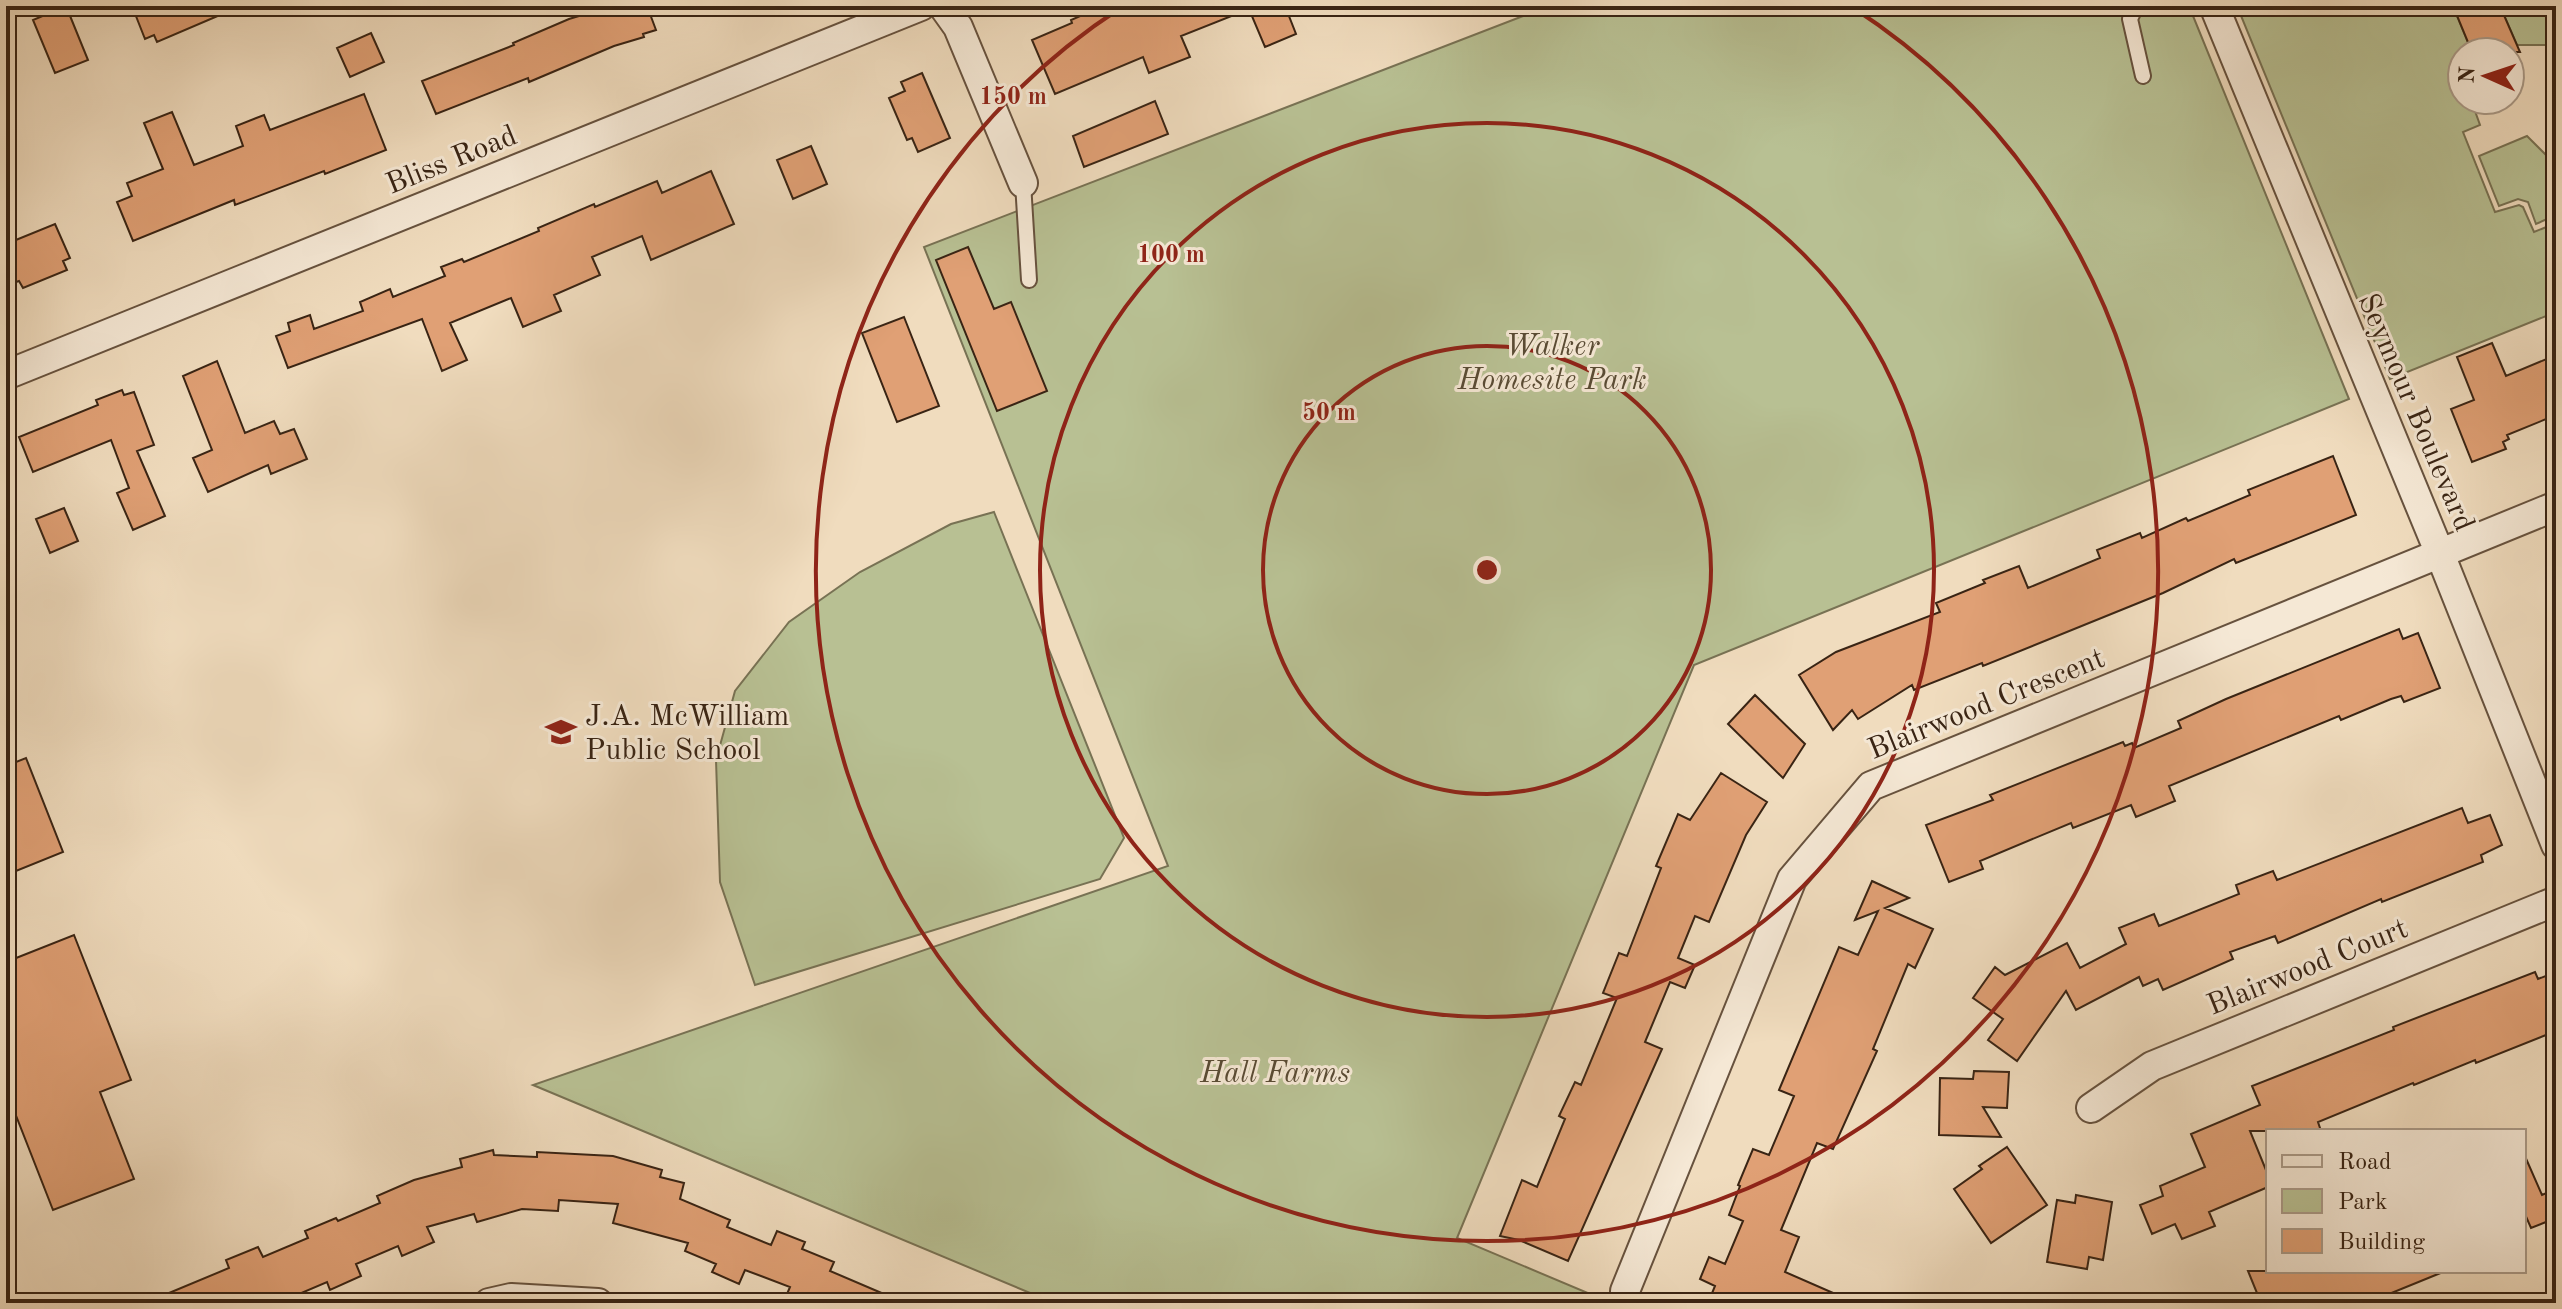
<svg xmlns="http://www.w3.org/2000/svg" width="2562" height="1309" font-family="'Old Standard TT',serif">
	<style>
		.green { fill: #b8c093; stroke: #787254; stroke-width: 2 }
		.building { fill: #e0a075; stroke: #392414; stroke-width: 2 }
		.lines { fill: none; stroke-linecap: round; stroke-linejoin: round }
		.service-casing { stroke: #67523e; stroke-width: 18 }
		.minor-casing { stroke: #67523e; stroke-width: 32 }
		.service { stroke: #f5e8d5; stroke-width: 14 }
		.minor { stroke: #f5e8d5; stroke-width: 28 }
		.ring { fill: none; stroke: #8f2418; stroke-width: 4 }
		.labels { text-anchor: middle; stroke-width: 6; stroke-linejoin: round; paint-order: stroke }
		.street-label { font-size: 30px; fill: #392414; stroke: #f5e8d5 }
		.park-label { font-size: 30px; font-style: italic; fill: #594b34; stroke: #f5e8d5 }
		.poi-label { font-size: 30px; fill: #392414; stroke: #f5e8d5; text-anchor: start }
		.centre { fill: #8f2418; stroke: #f5e8d5; stroke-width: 4 }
		.ring-label { font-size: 24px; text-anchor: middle; font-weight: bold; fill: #8f2418; stroke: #f5e8d5; stroke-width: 6; stroke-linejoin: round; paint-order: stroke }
	</style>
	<rect width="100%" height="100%" fill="#f0dcbe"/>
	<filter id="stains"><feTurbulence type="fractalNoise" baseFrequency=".0025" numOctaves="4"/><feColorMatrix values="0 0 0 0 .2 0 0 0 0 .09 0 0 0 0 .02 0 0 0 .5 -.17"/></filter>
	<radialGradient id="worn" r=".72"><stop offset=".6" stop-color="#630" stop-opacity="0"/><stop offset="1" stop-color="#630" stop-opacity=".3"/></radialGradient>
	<!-- green -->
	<path class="green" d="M1549,6H2189L2349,399L1694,665L1457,1238L1602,1299L1603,1303H1054L533,1085L1168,866L924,247Z
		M2237,6H2453L2472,52H2462V100H2471L2480,125L2463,132L2495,212L2519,205L2523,207L2534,232L2556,223V312L2390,379Z
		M2500,6H2545L2556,31V45H2517Z
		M2527,136L2556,165V215L2536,224L2528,202L2518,199L2499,206L2479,156Z
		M994,512L1124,838L1100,879L755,985L720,882L716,760L735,691L789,622L860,572L951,524Z"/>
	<!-- building -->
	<path class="building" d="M66,6L88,60L55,73L33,20Z
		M132,6H241L157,42L154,35L145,39Z
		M612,6H647L656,30L643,34L644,37L614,46L529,82L528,78L436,114L422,81L514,45L513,43L569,19Z
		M1103,6H1285L1296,34L1265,47L1249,9L1181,36L1190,57L1149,73L1143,57L1055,94L1032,40L1072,23L1071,20Z
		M2453,6H2500L2520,52H2472Z
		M371,33L384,62L350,77L337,48Z
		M922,73L950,138L918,152L912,138L907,140L889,98L905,91L901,82Z
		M364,94L386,150L325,174L324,171L235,205L234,200L133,241L117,202L132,196L127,183L163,169L144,123L172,112L194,165L243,146L236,126L264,115L270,130Z
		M1155,101L1168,134L1084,167L1073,136Z
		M811,146L827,184L793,199L777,160Z
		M711,171L734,224L651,260L642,236L592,257L600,275L554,295L561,311L523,327L511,298L450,323L467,360L442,371L422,319L288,368L276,336L290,331L288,323L310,315L314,329L363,311L360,302L390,289L393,297L445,276L441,267L462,259L464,262L539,231L538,228L594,204L595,207L657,181L662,193Z
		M55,224L70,258L63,261L67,270L23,288L19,281L13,283L6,267V244Z
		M968,247L994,309L1011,302L1047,391L997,411L936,260Z
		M904,317L939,406L897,422L862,333Z
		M2492,343L2506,376L2549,358L2556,375V415L2507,435L2509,439L2503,442L2506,449L2472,462L2451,409L2474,400L2457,357Z
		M217,361L245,433L274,421L280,434L294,429L307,459L271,474L268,465L208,492L193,458L212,450L183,376Z
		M122,390L124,395L134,392L154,445L137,451L165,516L133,530L117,493L129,488L111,440L33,472L19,437L98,405L96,400Z
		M2333,456L2356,515L2236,563L2234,559L2163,593L1983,666L1982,663L1914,690L1912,685L1858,719L1852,710L1833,730L1799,675L1836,652L1940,612L1936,603L1985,583L1983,580L2019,566L2028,588L2100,558L2097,550L2140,533L2142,538L2186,518L2188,521L2250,495L2248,490Z
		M64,508L78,541L50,553L36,519Z
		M2399,629L2403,639L2418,633L2440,688L2404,702L2401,696L2391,699L2341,720L2339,716L2169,786L2175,801L2136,817L2131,805L2073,828L2071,823L1980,861L1983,869L1949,882L1926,825L1993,800L1990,795L2123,742L2125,746L2132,743L2134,748L2181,728L2178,721L2226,699Z
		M1755,695L1805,744L1783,778L1728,724Z
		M26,758L63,852L6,875V766Z
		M1721,773L1767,802L1746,835L1709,922L1695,916L1678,958L1695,965L1685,988L1670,982L1645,1042L1662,1049L1568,1261L1519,1240L1500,1236L1522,1180L1537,1187L1565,1119L1559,1116L1575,1082L1581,1085L1617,998L1603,993L1619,953L1627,956L1661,868L1656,866L1678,814L1690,820Z
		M2462,808L2468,823L2490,815L2502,845L2481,855L2483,862L2382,902L2381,899L2278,943L2275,936L2230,952L2233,959L2163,990L2158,979L2143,986L2139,977L2076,1010L2066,991L2017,1061L1988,1040L2003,1019L1973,998L1995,967L2005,975L2067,943L2080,968L2126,944L2119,928L2154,914L2159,926L2239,894L2236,885L2273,871L2277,880Z
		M1872,881L1909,898L1885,908L1933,929L1915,968L1908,964L1873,1049L1877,1051L1833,1149L1817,1143L1781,1230L1799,1237L1785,1272L1856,1303H1708L1715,1286L1700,1279L1709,1257L1725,1264L1743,1221L1729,1215L1740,1186L1738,1185L1753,1149L1769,1155L1794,1096L1779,1090L1839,947L1858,955L1878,911L1855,920Z
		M74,935L131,1080L100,1092L134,1179L53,1210L6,1090V962Z
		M2535,972L2538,979L2556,972V1031L2476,1063L2475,1060L2414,1085L2413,1083L2318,1122L2321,1131H2250L2268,1175V1187L2209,1212L2215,1226L2182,1239L2175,1224L2152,1234L2140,1205L2163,1196L2160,1186L2205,1167L2191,1134L2260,1105L2252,1086L2394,1030L2393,1027Z
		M1974,1071L2009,1072L2007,1108L1983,1107L2001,1137L1939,1135L1940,1078L1973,1079Z
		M2007,1147L2047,1205L1991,1243L1954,1189L1982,1169L1979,1166Z
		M493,1150L494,1155L537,1157V1152L613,1156L662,1170L660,1177L684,1183L680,1199L730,1220L727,1227L771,1245L777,1231L805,1242L802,1249L834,1262L830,1271L905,1303H809L787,1294L790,1287L745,1270L739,1284L712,1272L716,1264L685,1251L688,1243L613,1223L618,1204L559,1200L558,1211L522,1209L477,1222L474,1214L427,1227L434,1242L402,1256L398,1246L356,1264L361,1276L330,1290L327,1282L278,1303H145L229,1268L226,1260L258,1247L263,1257L308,1238L305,1231L336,1218L338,1221L380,1203L377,1196L414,1180L462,1167L460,1159Z
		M2524,1154L2542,1195L2556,1189V1218L2531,1228L2524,1212Z
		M2076,1195L2112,1202L2103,1260L2089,1257L2087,1269L2047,1262L2057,1200L2075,1203Z
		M2248,1271H2443V1272L2367,1303H2261Z"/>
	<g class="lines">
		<defs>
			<path id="service" d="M2136,6L2130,19L2143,76
				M1023,183L1029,280"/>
			<path id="minor" d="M943,6L958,27L1023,183
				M2214,6L2440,554L2556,845
				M6,375L921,6
				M2091,1108L2152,1066L2556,901
				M489,1303L511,1298L598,1303
				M1625,1303V1291L1792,879L1871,786L2556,506"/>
		</defs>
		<!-- service casing -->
		<use href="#service" class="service-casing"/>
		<!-- minor casing -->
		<use href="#minor" class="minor-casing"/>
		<!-- service -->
		<use href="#service" class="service"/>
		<!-- minor -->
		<use href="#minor" class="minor"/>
	</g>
	<!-- distance rings -->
	<g class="ring">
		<circle cx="1487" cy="570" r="224"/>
		<circle cx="1487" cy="570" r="447"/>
		<path d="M1852 7A671 671 0 1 1 1122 7"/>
	</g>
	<!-- icons -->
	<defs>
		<symbol id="school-bare" viewBox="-9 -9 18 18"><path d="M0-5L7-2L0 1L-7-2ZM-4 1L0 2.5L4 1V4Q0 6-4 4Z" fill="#8f2418" stroke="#f5e8d5" stroke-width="2.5" paint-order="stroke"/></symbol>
	</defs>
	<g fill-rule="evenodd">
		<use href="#school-bare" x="539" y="710" width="44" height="44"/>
	</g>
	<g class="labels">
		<!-- street labels -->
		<g class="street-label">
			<text transform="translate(451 159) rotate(-22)" y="10">Bliss Road</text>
			<text transform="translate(2417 412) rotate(67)" y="10">Seymour Boulevard</text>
			<text transform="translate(1986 703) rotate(-22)" y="10">Blairwood Crescent</text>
			<text transform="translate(2307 966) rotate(-22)" y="10">Blairwood Court</text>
		</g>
		<!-- park labels -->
		<g class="park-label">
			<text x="1552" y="355">Walker<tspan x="1552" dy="34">Homesite Park</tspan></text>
			<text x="1275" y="1082">Hall Farms</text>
		</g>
		<!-- poi labels -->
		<g class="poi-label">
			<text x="585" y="725">J.A. McWilliam<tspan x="585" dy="34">Public School</tspan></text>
		</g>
	</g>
	<circle cx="1487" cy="570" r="12" class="centre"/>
	<g class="ring-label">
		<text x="1013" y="104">150 m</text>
		<text x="1171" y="262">100 m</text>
		<text x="1329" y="420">50 m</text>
	</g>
	<!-- margin -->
	<rect width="2562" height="1309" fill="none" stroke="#f0dcbe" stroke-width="32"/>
	<rect x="8" y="8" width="2546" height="1293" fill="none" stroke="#392414" stroke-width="4"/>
	<rect x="16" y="16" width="2530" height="1277" fill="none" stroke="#392414" stroke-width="2"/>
	<!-- legend -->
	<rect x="2266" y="1129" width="260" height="144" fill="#f5e8d5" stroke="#aa9a88" stroke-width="2"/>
	<rect x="2282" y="1155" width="40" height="12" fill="#f5e8d5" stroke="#aa9a88" stroke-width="2"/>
	<text x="2338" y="1169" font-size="24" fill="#392414">Road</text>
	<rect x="2282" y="1189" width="40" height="24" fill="#b8c093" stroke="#aa9a88" stroke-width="2"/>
	<text x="2338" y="1209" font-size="24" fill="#392414">Park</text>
	<rect x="2282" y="1229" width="40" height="24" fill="#e0a075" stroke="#aa9a88" stroke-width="2"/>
	<text x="2338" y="1249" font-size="24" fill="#392414">Building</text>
	<!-- north arrow -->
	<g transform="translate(2486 76) rotate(273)"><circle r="38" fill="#f5e8d5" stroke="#aa9a88" stroke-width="2"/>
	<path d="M0-6L14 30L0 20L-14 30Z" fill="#8f2418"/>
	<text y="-12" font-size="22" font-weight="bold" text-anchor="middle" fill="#392414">N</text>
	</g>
	<rect width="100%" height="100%" filter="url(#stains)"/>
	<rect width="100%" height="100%" fill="url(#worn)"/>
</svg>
